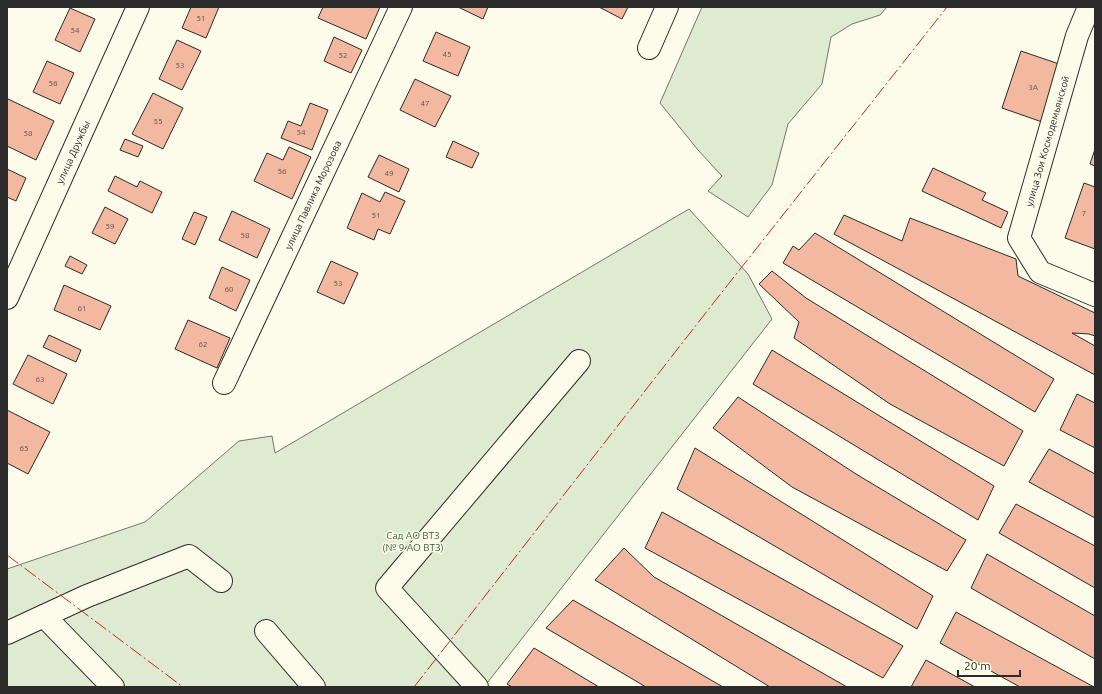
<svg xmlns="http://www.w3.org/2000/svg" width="1102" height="694" font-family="Ubuntu,sans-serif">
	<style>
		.green { fill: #deebd1; stroke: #74746e }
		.building { fill: #f2b8a0; stroke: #2b2b2b }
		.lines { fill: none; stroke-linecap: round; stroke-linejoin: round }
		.minor-casing { stroke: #2b2b2b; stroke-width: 24 }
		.minor { stroke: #fdfbea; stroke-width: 22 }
		.power { stroke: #c62828; stroke-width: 1; stroke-dasharray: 14 3 2 3; stroke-linecap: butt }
		.labels { text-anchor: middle; stroke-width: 3; stroke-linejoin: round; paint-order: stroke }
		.number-label { font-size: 8px; fill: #5d4e48 }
		.street-label { font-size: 10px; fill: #2b2b2b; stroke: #fdfbea }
		.park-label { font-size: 10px; fill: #34623c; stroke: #fdfbea }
	</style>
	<rect width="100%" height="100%" fill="#fdfbea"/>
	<!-- green -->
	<path class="green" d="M702,7H887L880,15L852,24L831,37L822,84L788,124L772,185L748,217L708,191L722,176L698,150L660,103Z
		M689,209L748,274L772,319L484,687H7V569L145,522L239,441L272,436L275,453Z"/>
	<!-- building -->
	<path class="building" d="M191,7H219L206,38L182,28Z
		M323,7H380L366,39L318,18Z
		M458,7H488L483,19Z
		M599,7H628L622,19Z
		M70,8L95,19L80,52L55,40Z
		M436,32L470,47L458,76L423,61Z
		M334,37L362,50L351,73L324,61Z
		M177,40L201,51L182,90L159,79Z
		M1021,51L1065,66L1045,123L1002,108Z
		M47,61L74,73L60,104L33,92Z
		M415,79L451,96L435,127L400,110Z
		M153,93L183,108L163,149L132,134Z
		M8,99L54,121L36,160L7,146V102Z
		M310,103L328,110L312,150L281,138L288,121L301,126Z
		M125,139L143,146L138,157L120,150Z
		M453,141L479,153L472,168L446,157Z
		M289,147L311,157L292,199L254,181L267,153L283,160Z
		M1095,149V166L1090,164Z
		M379,155L409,169L399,192L368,177Z
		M933,168L986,193L982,200L1008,212L1001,228L922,191Z
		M7,169L26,178L16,201L7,197Z
		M115,176L137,187L140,181L162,192L152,213L108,191Z
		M1084,183L1095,187V249L1065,238Z
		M385,192L405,201L390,234L378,229L374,240L347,228L362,193L380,202Z
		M105,207L128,219L115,244L92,233Z
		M232,211L270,229L257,258L219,240Z
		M194,212L207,217L195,245L182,239Z
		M844,215L902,241L910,218L1016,259L1018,276L1095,313V336L1089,334L1072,333L1095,346V375L834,234Z
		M815,233L1054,379L1035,412L783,263L793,246L799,250Z
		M70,256L87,265L82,274L65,266Z
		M331,261L358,273L344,304L317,292Z
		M222,267L250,280L236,311L209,298Z
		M772,271L806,298L1023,431L1004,466L890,404L794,338L799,322L759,284Z
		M64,285L111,306L100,330L54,310Z
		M188,320L230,338L217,368L175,349Z
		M49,335L81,350L76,362L43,347Z
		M772,350L994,486L978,520L753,384Z
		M28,355L67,374L53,404L13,384Z
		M1077,394L1095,403V448L1060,430Z
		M738,397L856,474L966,540L947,571L792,487L713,428Z
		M7,410L50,432L28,474L7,463Z
		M695,448L933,596L917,629L677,489Z
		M1049,449L1095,474V518L1029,482Z
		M1016,504L1095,546V588L999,533Z
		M662,512L903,646L883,678L645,548Z
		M624,548L654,577L847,687H770L595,580Z
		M987,554L1095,616V659L971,588Z
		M573,600L723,687H646L546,628Z
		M956,612L1094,687H1020L940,643Z
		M534,648L599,687H512L507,684Z
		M926,660L975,687H911Z"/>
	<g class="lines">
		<defs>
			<g id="minor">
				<path d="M1089,7L1077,36L1019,238L1040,272L1095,295"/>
				<path d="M649,48L667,7"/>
				<path id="s1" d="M7,298L138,7"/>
				<path id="s2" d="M224,383L401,7"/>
				<path d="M44,616L113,687"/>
				<path d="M266,631L314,687"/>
				<path d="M7,633L87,596L189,556L221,581"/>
				<path d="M477,687L387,588L579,361"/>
			</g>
		</defs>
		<!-- minor casing -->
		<use href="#minor" class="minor-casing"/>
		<!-- minor -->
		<use href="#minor" class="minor"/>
		<!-- power -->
		<path class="power" d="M7,555L183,687
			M414,687L715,301L947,7"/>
	</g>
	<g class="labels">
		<!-- number labels -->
		<g class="number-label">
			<text x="201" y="21">51</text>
			<text x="75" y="33">54</text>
			<text x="447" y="57">45</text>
			<text x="343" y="58">52</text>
			<text x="180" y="68">53</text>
			<text x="53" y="86">56</text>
			<text x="1033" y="90">3А</text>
			<text x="425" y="106">47</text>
			<text x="158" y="124">55</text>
			<text x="301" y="135">54</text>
			<text x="28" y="136">58</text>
			<text x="282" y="174">56</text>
			<text x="389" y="176">49</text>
			<text x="1084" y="216">7</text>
			<text x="376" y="218">51</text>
			<text x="110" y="229">59</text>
			<text x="245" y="238">58</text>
			<text x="338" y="286">53</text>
			<text x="229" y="292">60</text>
			<text x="82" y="311">61</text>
			<text x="203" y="347">62</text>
			<text x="40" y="382">63</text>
			<text x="24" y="451">65</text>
		</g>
		<!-- street labels -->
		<g class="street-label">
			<text transform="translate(1047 141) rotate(-74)" y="4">улица Зои Космодемьянской</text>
			<text dy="4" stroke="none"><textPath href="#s1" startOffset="160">улица Дружбы</textPath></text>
			<text dy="4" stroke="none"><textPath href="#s2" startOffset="208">улица Павлика Морозова</textPath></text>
		</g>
		<!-- park labels -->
		<g class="park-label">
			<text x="413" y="539">Сад АО ВТЗ<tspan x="413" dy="12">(№ 9 АО ВТЗ)</tspan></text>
		</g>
	</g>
	<!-- border -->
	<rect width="1102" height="694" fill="none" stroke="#2b2b2b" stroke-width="16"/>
	<!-- scale -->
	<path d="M958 670v6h62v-6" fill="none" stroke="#2b2b2b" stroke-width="2"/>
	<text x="964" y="670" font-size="12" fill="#2b2b2b" stroke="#fdfbea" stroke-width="3" paint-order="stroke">20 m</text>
</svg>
